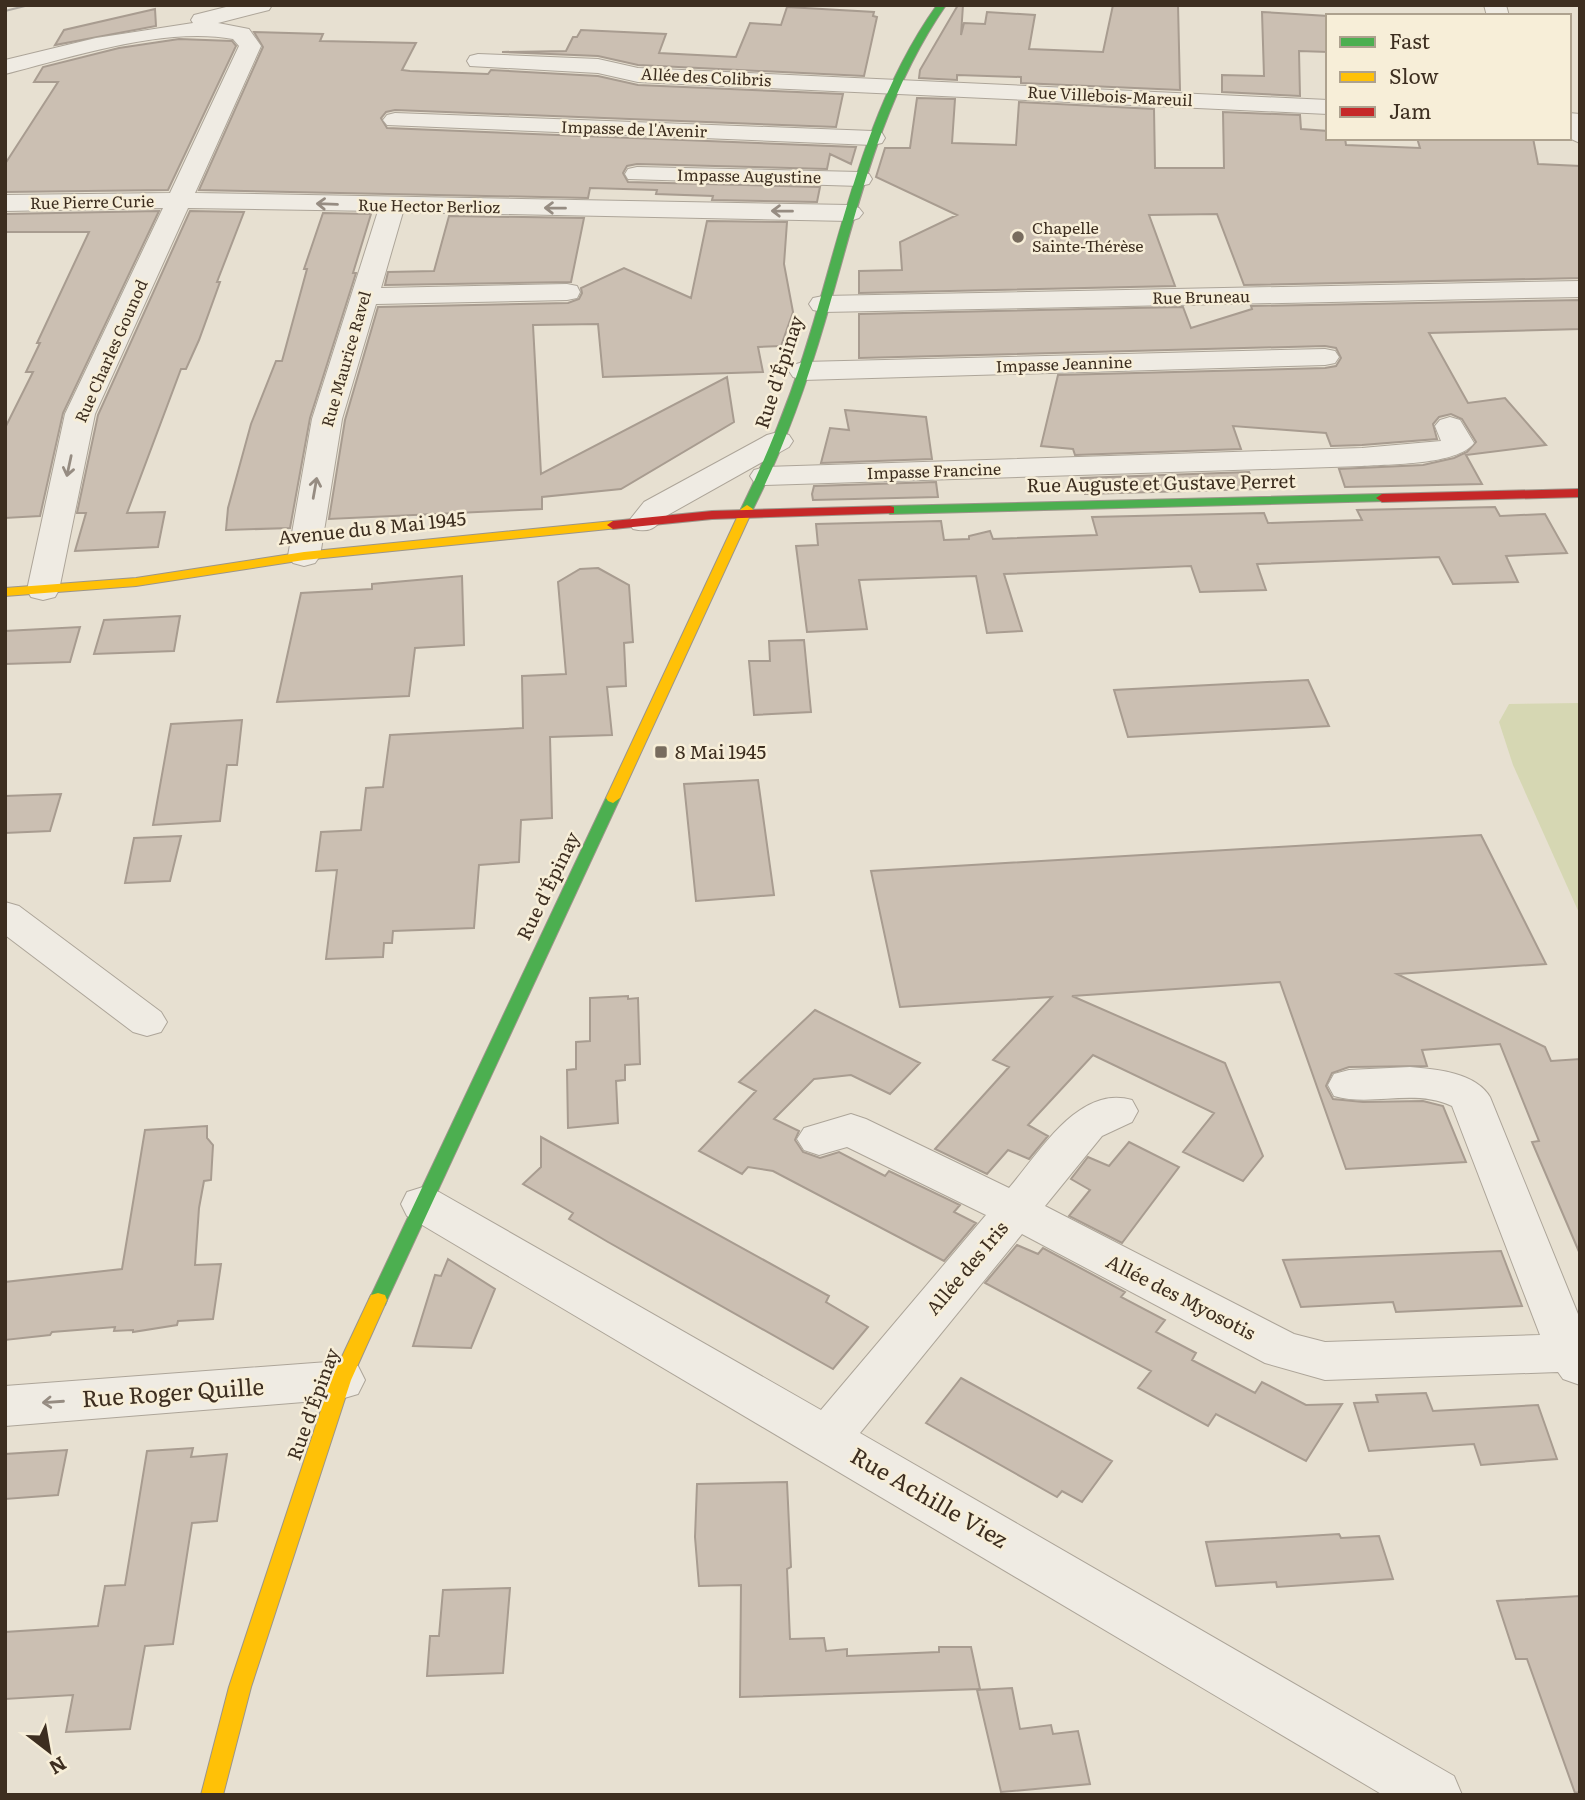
<svg xmlns="http://www.w3.org/2000/svg" width="1585" height="1800" font-family="Literata,serif">
	<style>
		.green { fill: #d6d7b3 }
		.building { fill: #cbbfb2; stroke: #a89c90; stroke-width: 2 }
		.lines { fill: none; stroke-linecap: round; stroke-linejoin: round }
		.street-casing { stroke: #ada599; stroke-width: 2 }
		.fast-casing { stroke: #9c958a; stroke-width: 2 }
		.slow-casing { stroke: #9c958a; stroke-width: 2 }
		.jam-casing { stroke: #9c958a; stroke-width: 2 }
		.street { fill: #efebe3; fill-rule: evenodd }
		.fast { fill: #4caf50; fill-rule: evenodd }
		.slow { fill: #ffc107; fill-rule: evenodd }
		.jam { fill: #c62828; fill-rule: evenodd }
		.tram { stroke: #afaaa2; stroke-width: 2 }
		.oneway { stroke: #968c82 }
		.poi-dot { fill: #786c5e; stroke: #f7eed8; stroke-width: 2.5 }
		.labels { text-anchor: middle; stroke-width: 5; stroke-linejoin: round; paint-order: stroke }
		.far-street-label { font-size: 16px; fill: #3d2e20; stroke: #f7eed8 }
		.far-poi-label { font-size: 16px; fill: #3d2e20; stroke: #f7eed8; text-anchor: start }
		.street-label { font-size: 19px; fill: #3d2e20; stroke: #f7eed8 }
		.poi-label { font-size: 19px; fill: #3d2e20; stroke: #f7eed8; text-anchor: start }
		.near-street-label { font-size: 23px; fill: #3d2e20; stroke: #f7eed8 }
	</style>
	<rect width="100%" height="100%" fill="#e7e0d1"/>
	<!-- green -->
	<path class="green" d="M1580,703V915L1513,765L1499,722L1509,704Z"/>
	<!-- building -->
	<path class="building" d="M958,5H963L961,35L964,23L985,24L987,12L1035,15L1029,49L1103,52L1113,5H1178L1180,90L1021,83V77L957,75V80L919,78L920,70Z
		M787,7L874,12L873,16L877,17L864,76L638,65L598,56L502,52L566,51L573,37H577L581,30L666,34L659,53L736,57L750,23L781,25Z
		M155,9L156,26L55,45L64,30Z
		M1262,12L1328,16V52L1299,51L1300,96L1222,92V75L1264,76Z
		M254,32L323,34L320,41L416,43L402,70L410,71L488,74L491,70L598,76L638,85L843,94L836,127L395,110L386,112L381,118L387,128L856,147L851,164L830,154L827,169L637,164L627,166L623,173L628,182L820,187L817,202L712,200L713,196L656,194L657,190L590,188L588,198L199,190L263,47Z
		M179,39L232,41L236,46L168,190L5,192V164L58,82H34L43,67L119,48Z
		M917,98L955,99L952,143L1016,145L1019,102L1154,109L1155,168H1224L1223,112L1300,115L1301,129L1328,131V138H1345L1346,145L1420,148L1417,138H1533L1538,164L1580,166V278L1244,285L1217,214L1149,215L1175,286L859,293V271L902,270L900,242L957,215L876,177L885,148H910Z
		M159,211L63,413L40,516L5,518V428L33,372H26L40,343H37L89,232H5V214Z
		M190,211L244,212L217,282H220L199,340L186,369H181L127,513L165,512L158,547L75,551L86,513H77L98,415Z
		M323,213L371,214L353,273H356L310,418L290,528L226,530L228,508L251,424L276,361H282L307,269H304Z
		M449,216L584,218L571,282L385,285L388,272L434,271Z
		M707,221L787,222L784,264L793,312L781,346L758,347L763,372L603,377L598,324L533,325L541,474L727,377L734,422L621,489L542,497V509L329,519L345,420L378,307L568,303L579,299L582,293L581,288L624,268L691,298Z
		M1580,300V329L1429,333L1468,403L1505,398L1546,445L1466,455L1482,484L1345,487L1339,469L1423,465L1454,458L1467,452L1476,442L1462,419L1451,414L1439,417L1433,424L1437,439L1362,445L1331,446L1326,433L1233,426L1241,449L1075,455L1073,449L1041,446L1058,375L1325,368L1336,366L1341,358L1336,348L1325,346L859,358V314L1183,307L1191,328L1252,309L1251,306Z
		M845,410L926,417L932,459L821,463L830,428L849,430Z
		M1249,472L1255,489L1085,494L1081,478Z
		M936,482L938,497L813,500L812,494L814,486Z
		M1495,507L1500,516L1545,514L1567,553L1506,556L1518,582L1453,584L1439,557L1257,564L1266,590L1200,592L1191,566L1004,574L1022,631L987,633L976,576L859,580L867,629L807,632L796,546L818,545L816,524L941,521L944,540L969,539V536L990,531L993,539L1097,535L1092,517L1264,513L1268,523L1362,520L1357,510Z
		M598,568L629,585L633,642L624,643L626,686L607,687L612,735L550,737L552,818L521,820L519,862L479,865L474,928L393,931L392,943H384L383,957L326,959L337,870L316,871L321,832L361,830L366,788L383,787L390,735L523,728L522,676L566,674L558,582L580,569Z
		M462,576L464,645L415,648L409,696L277,702L301,593L372,589V584Z
		M180,616L174,651L94,654L104,620Z
		M80,627L70,662L5,664V631Z
		M804,640L811,712L754,715L749,661H770L769,641Z
		M1308,680L1329,726L1128,737L1114,690Z
		M242,720L237,765H227L220,821L153,825L171,724Z
		M758,780L774,895L696,901L684,784Z
		M61,794L50,831L5,833V796Z
		M1481,835L1546,964L1397,974L1545,1047L1551,1061L1580,1059V1254L1532,1142L1539,1141L1500,1044L1422,1050L1427,1066L1349,1067L1332,1073L1326,1086L1333,1099L1363,1102L1423,1101L1443,1106L1466,1162L1346,1169L1280,982L1072,996L1225,1063L1263,1156L1243,1181L1183,1152L1214,1113L1093,1055L1028,1125L1048,1136L1029,1159L1008,1150L987,1174L935,1149L1009,1067L993,1060L1052,997L900,1007L871,871Z
		M181,836L170,881L125,883L134,838Z
		M628,996V999L638,998L640,1064L625,1065V1080L616,1081L618,1123L568,1128L567,1070L576,1069V1042L590,1041V998Z
		M815,1010L920,1063L890,1094L851,1075L814,1079L774,1119L799,1131L795,1140L803,1152L820,1158L839,1152L885,1176L889,1171L960,1205L954,1212L976,1223L944,1261L773,1171L748,1167L742,1174L699,1151L756,1091L739,1082Z
		M207,1126V1138L213,1145L211,1180L204,1181L199,1208L195,1265L221,1264L213,1319L178,1321L177,1325L133,1332V1330L114,1331L115,1327L52,1332L50,1335L5,1340V1282L122,1269L145,1130Z
		M541,1137L829,1296L826,1302L868,1327L833,1369L608,1242L569,1219L573,1213L523,1184L541,1167Z
		M1129,1142L1179,1167L1122,1243L1069,1216L1090,1190L1071,1179L1088,1157L1109,1166Z
		M1017,1245L1038,1254L1043,1248L1125,1292L1121,1297L1165,1320L1156,1332L1196,1353L1192,1360L1255,1393L1262,1382L1306,1405L1342,1404L1306,1461L1216,1414L1208,1426L1138,1388L1151,1371L985,1283Z
		M1501,1251L1522,1306L1396,1312L1393,1302L1301,1307L1283,1260Z
		M448,1259L495,1289L471,1348L413,1346L435,1275L441,1276Z
		M961,1378L1112,1461L1082,1502L1062,1491L1057,1497L926,1423Z
		M1426,1393L1433,1411L1538,1405L1557,1459L1481,1465L1474,1444L1369,1451L1354,1403L1378,1402L1376,1395Z
		M193,1448L191,1457L227,1454L217,1521L192,1523L173,1644L145,1646L130,1729L66,1732L73,1695L5,1699V1632L98,1626L105,1586L125,1585L147,1451Z
		M67,1450L58,1495L5,1499V1454Z
		M787,1482L791,1567L787,1569L790,1639L824,1638L826,1651L847,1649V1656L939,1652V1647H971L980,1689L740,1697L741,1585L699,1586L695,1537L697,1484Z
		M1339,1534L1341,1538L1379,1536L1393,1579L1277,1587L1276,1582L1216,1586L1206,1542Z
		M510,1588L503,1673L427,1676L430,1636H439L443,1590Z
		M1580,1596V1792L1575,1793L1527,1659H1516L1497,1601Z
		M1012,1688L1020,1729L1051,1725L1053,1734L1078,1731L1090,1784L1001,1792L977,1690Z"/>
	<g class="lines">
		<defs>
			<path id="street" d="M234,5H272L269,10L218,23L249,29L261,46L195,193L850,205L859,208L863,213L859,218L850,221L403,212L381,288L567,284L577,286L580,292L577,298L567,300L376,304L342,419L320,556L315,563L304,566L293,563L288,556L312,419L378,211L188,208L95,414L59,590L55,597L43,600L31,597L27,590L65,414L163,208L5,211V195L170,193L239,46L233,39C166,26 71,57 5,74V60L96,38L193,23L191,20L194,15Z
				M1484,5H1506L1509,16H1487Z
				M478,54L598,59L638,68L1328,100V114L638,82L598,73L470,66L467,61L470,56Z
				M395,113L873,131L882,133L885,138L882,143L873,145L387,125L383,120L387,115Z
				M1569,113L1580,114V143L1569,138Z
				M637,167L860,172L869,174L872,179L869,184L860,186L628,179L625,174L628,169Z
				M1580,281V297L823,312L813,310L809,304L813,298L823,296Z
				M1325,349L1335,351L1339,357L1335,363L1325,365L803,380L793,377L789,371L793,365L803,362Z
				M1450,417L1460,420L1474,443C1458,465 1389,464 1362,466L765,485L754,482L750,476L754,470L765,467L1362,448L1441,441L1435,426L1440,420Z
				M778,432L789,435L793,441L789,447L666,516C655,528 650,533 633,529L628,522L644,502L767,435Z
				M5,902L19,906L161,1012L167,1022L161,1032L147,1036L133,1032L5,935Z
				M1410,1067C1437,1069 1476,1073 1490,1097L1580,1319V1385L1563,1379L1558,1372L1325,1380L1265,1363L1022,1234L860,1433L1454,1776L1462,1795H1383L407,1216L401,1204L407,1192L423,1187L439,1192L821,1410L986,1215L847,1147L819,1155L804,1150L797,1139L804,1128L851,1114L866,1119L1009,1188C1039,1153 1079,1084 1132,1100L1138,1111L1132,1122L1102,1136L1045,1206L1294,1334L1325,1342L1540,1335L1452,1106C1414,1088 1372,1107 1334,1096L1328,1085L1334,1074L1349,1070Z
				M341,1361L358,1366L365,1380L358,1394L341,1399L5,1426V1386Z"/>
			<path id="fast" d="M937,5H946C880,100 857,212 825,321C806,386 784,448 753,509L747,513L743,512L741,509C771,448 795,386 814,321C846,212 870,99 937,5Z
				M1382,494L1386,495V501L890,514L884,510L890,506Z
				M613,793L620,798L387,1300L385,1305L378,1307L371,1305L369,1300L606,798Z"/>
			<path id="slow" d="M747,505L753,509L620,798L613,803L608,801L606,798L741,509Z
				M613,521L618,522V528L304,560L136,586L5,596V588L136,578L304,552Z
				M378,1293L385,1295L387,1300L351,1380L251,1687L223,1795H201L229,1687L331,1380L371,1295Z"/>
			<path id="jam" d="M1580,489V497L1382,502L1376,498L1382,494Z
				M890,506L894,507V513L712,519L613,529L607,525L613,521L712,511Z"/>
		</defs>
		<!-- street casing -->
		<use href="#street" class="street-casing"/>
		<!-- fast casing -->
		<use href="#fast" class="fast-casing"/>
		<!-- slow casing -->
		<use href="#slow" class="slow-casing"/>
		<!-- jam casing -->
		<use href="#jam" class="jam-casing"/>
		<!-- street -->
		<use href="#street" class="street"/>
		<!-- fast -->
		<use href="#fast" class="fast"/>
		<!-- slow -->
		<use href="#slow" class="slow"/>
		<!-- jam -->
		<use href="#jam" class="jam"/>
		<!-- tram -->
		<path class="tram" d="M5,11L29,5"/>
	</g>
	<!-- one-way arrows -->
	<defs><path id="oneway-shaft" d="M-6 0H5M1.5-3L5.5 0L1.5 3" fill="none" stroke-width="1.6" stroke-linecap="round" stroke-linejoin="round" transform="scale(1.75)"/></defs>
	<g class="oneway">
		<use href="#oneway-shaft" transform="translate(327 204) rotate(-178)"/>
		<use href="#oneway-shaft" transform="translate(555 208) rotate(-179)"/>
		<use href="#oneway-shaft" transform="translate(782 211) rotate(-179)"/>
		<use href="#oneway-shaft" transform="translate(69 466) rotate(102)"/>
		<use href="#oneway-shaft" transform="translate(315 488) rotate(-80)"/>
		<use href="#oneway-shaft" transform="translate(53 1402) rotate(176)"/>
	</g>
	<!-- markers -->
	<g class="poi-dot">
		<circle cx="1018" cy="237" r="7"/>
		<rect x="654" y="745" width="14" height="14" rx="3.5"/>
	</g>
	<g class="labels">
		<!-- far-street labels -->
		<g class="far-street-label">
			<text transform="translate(706 77) rotate(3)" y="6">Allée des Colibris</text>
			<text transform="translate(1110 96) rotate(3)" y="6">Rue Villebois-Mareuil</text>
			<text transform="translate(634 129) rotate(2)" y="6">Impasse de l'Avenir</text>
			<text transform="translate(749 176) rotate(1)" y="6">Impasse Augustine</text>
			<text transform="translate(92 202) rotate(-1)" y="6">Rue Pierre Curie</text>
			<text transform="translate(429 206) rotate(1)" y="6">Rue Hector Berlioz</text>
			<text transform="translate(1201 297) rotate(-1)" y="6">Rue Bruneau</text>
			<text transform="translate(111 351) rotate(-66)" y="6">Rue Charles Gounod</text>
			<text transform="translate(346 359) rotate(-74)" y="6">Rue Maurice Ravel</text>
			<text transform="translate(1064 364) rotate(-2)" y="6">Impasse Jeannine</text>
			<text transform="translate(934 471) rotate(-2)" y="6">Impasse Francine</text>
		</g>
		<!-- far-poi labels -->
		<g class="far-poi-label">
			<text x="1032" y="234">Chapelle<tspan x="1032" dy="18">Sainte-Thérèse</tspan></text>
		</g>
		<!-- street labels -->
		<g class="street-label">
			<text transform="translate(779 372) rotate(-72)" y="7">Rue d'Épinay</text>
			<text transform="translate(1161 483) rotate(-1)" y="7">Rue Auguste et Gustave Perret</text>
			<text transform="translate(372 528) rotate(-6)" y="7">Avenue du 8 Mai 1945</text>
			<text transform="translate(548 886) rotate(-64)" y="7">Rue d'Épinay</text>
			<text transform="translate(967 1268) rotate(-50)" y="7">Allée des Iris</text>
			<text transform="translate(1181 1297) rotate(27)" y="7">Allée des Myosotis</text>
			<text transform="translate(313 1404) rotate(-70)" y="7">Rue d'Épinay</text>
		</g>
		<!-- poi labels -->
		<g class="poi-label">
			<text x="675" y="759">8 Mai 1945</text>
		</g>
		<!-- near-street labels -->
		<g class="near-street-label">
			<text transform="translate(173 1393) rotate(-4)" y="8">Rue Roger Quille</text>
			<text transform="translate(929 1498) rotate(30)" y="8">Rue Achille Viez</text>
		</g>
	</g>
	<!-- border -->
	<rect width="1585" height="1800" fill="none" stroke="#3d2e20" stroke-width="14"/>
	<!-- legend -->
	<rect x="1326" y="14" width="245" height="126" fill="#f7eed8" stroke="#ada18e" stroke-width="2"/>
	<rect x="1340" y="37" width="35" height="10" fill="#4caf50" stroke="#ada18e" stroke-width="2"/>
	<text x="1389" y="49" font-size="21" fill="#3d2e20">Fast</text>
	<rect x="1340" y="72" width="35" height="10" fill="#ffc107" stroke="#ada18e" stroke-width="2"/>
	<text x="1389" y="84" font-size="21" fill="#3d2e20">Slow</text>
	<rect x="1340" y="107" width="35" height="10" fill="#c62828" stroke="#ada18e" stroke-width="2"/>
	<text x="1389" y="119" font-size="21" fill="#3d2e20">Jam</text>
	<!-- north arrow -->
	<g transform="translate(49 1751) rotate(149)" stroke="#f7eed8" stroke-width="5" paint-order="stroke">
	<path d="M0-5L12 26L0 18L-12 26Z" fill="#3d2e20"/>
	<text y="-10" font-size="19" font-weight="bold" text-anchor="middle" fill="#3d2e20">N</text>
	</g>
</svg>
